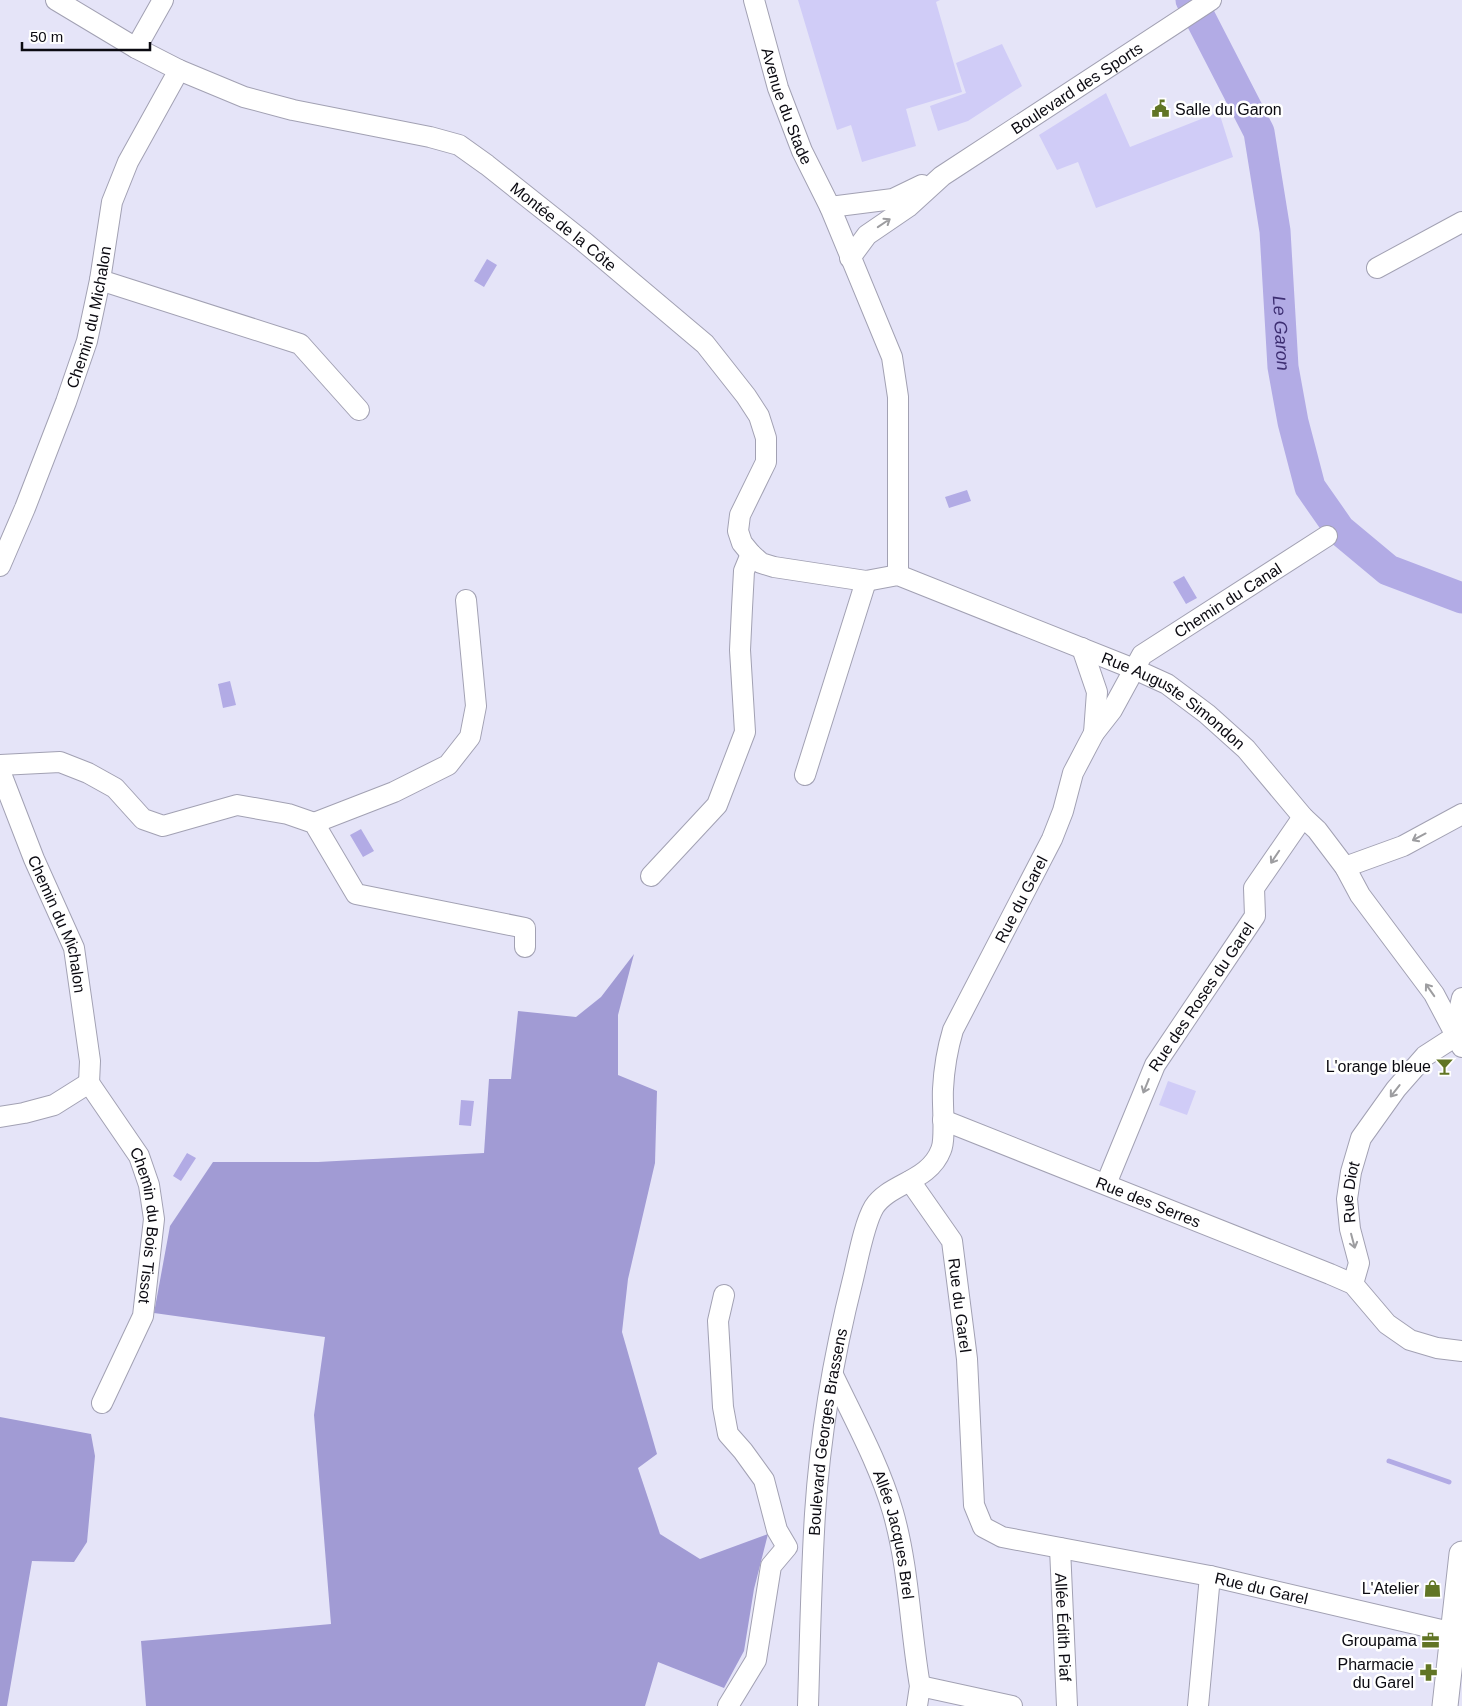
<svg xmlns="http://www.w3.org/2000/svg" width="1462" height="1706" font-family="Helvetica,sans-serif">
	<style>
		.green { fill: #d0ccf7 }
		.forest { fill: #a19bd4 }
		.water { fill: #b2abe5 }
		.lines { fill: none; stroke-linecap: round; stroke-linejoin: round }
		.stream { stroke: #b2abe5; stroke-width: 5 }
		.river { stroke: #b2abe5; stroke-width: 31 }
		.minor-casing { stroke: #a2a1b3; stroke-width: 22 }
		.tertiary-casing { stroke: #a2a1b3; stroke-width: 27 }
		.minor { stroke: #fff; stroke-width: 20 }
		.tertiary { stroke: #fff; stroke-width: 25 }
		.oneway { stroke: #9d9da0 }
		.labels { text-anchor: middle; stroke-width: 5; stroke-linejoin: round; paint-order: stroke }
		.street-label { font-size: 16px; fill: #0b0a11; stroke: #fff }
		.poi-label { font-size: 16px; fill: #0b0a11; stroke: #fff; text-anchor: end }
		.water-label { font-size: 18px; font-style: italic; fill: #3d2e72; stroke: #fff }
	</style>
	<rect width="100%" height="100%" fill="#e5e4f8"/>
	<!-- green -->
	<path class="green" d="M798,0H940L936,2L962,92L906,109L916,146L862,162L851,125L837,130Z
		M1002,44L1022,86L968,121L938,131L930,106L966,93L956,63Z
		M1106,93L1130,147L1219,112L1233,157L1096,208L1078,162L1057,170L1039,135Z
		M1168,1081L1196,1091L1187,1115L1159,1105Z"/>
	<!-- forest -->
	<path class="forest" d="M634,954L618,1015V1075L657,1091L655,1163L628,1279L622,1332L657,1454L638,1468L660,1534L700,1559L768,1534L754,1589L744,1651L724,1688L658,1662L645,1706H146L141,1641L331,1624L314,1415L325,1337L154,1313L170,1226L213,1162H318L484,1153L489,1079H511L518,1011L576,1017L601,997Z
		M0,1417L91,1434L95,1456L87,1542L74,1562L32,1561L7,1706H0Z"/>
	<!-- water -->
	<path class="water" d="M487,259L497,265L484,287L474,281Z
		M967,490L971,501L949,508L945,497Z
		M1184,576L1197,598L1186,604L1173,582Z
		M230,681L236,705L223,708L218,684Z
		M361,829L374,851L363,857L350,835Z
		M461,1100L474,1101L471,1126L459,1125Z
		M187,1153L196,1158L181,1181L173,1176Z"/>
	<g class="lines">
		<!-- stream -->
		<path class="stream" d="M1389,1461L1449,1482"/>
		<!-- river -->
		<path class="river" id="s1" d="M1191,0L1259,132L1275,231L1283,367L1293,422L1310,487L1340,530L1388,570L1462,598"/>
		<defs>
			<g id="minor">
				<path id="s2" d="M56,0L136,48L179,70L244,97L293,110L430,137L459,145L487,165L583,241L705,344L746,396L759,416L766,438V462L740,515L738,531L742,543L751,554L761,563L774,567L866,581L898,575L1134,669L1167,684L1207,714L1246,749L1303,817L1317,830L1345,867L1360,895L1434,994L1462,1047"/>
				<path id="s3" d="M754,0L778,88L802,151L830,207L892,357L898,397V575"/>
				<path d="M136,48L163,0"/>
				<path d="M830,207L893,199L922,185"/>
				<path id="s4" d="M850,258L867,235L908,207L942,176L1211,0"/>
				<path d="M1377,268L1462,222"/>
				<path d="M100,280L300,344L359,410"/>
				<path id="s5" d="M0,566L25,508L66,402L87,341L100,280L112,202L128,162L179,70"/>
				<path d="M1082,648L1097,692L1094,733"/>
				<path d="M0,765L60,762L88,773L115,788L143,819L163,826L237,805L288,814L314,823L356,894L525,928V947"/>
				<path id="s6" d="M0,771L34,859L74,948L90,1061L89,1083"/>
				<path d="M805,775L866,581"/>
				<path d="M314,823L394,792L448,765L470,737L476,706L466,600"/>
				<path d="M1345,867L1403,846L1462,814"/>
				<path d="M651,876L717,805L745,732L740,650L742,608L744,571L751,554"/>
				<path d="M1454,1033L1462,998"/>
				<path id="s7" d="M89,1083L139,1156L149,1185L154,1219L143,1316L102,1403"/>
				<path d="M0,1117L24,1113L54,1105L89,1083"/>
				<path id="s8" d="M943,1120L1330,1274L1353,1284L1387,1324L1410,1340L1437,1348L1462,1351"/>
				<path id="s9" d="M910,1181L952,1241L967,1359L974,1505L983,1527L1002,1537L1210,1576L1454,1633"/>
				<path id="s10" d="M1106,1184L1155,1065L1255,916L1254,888L1303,817"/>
				<path id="s11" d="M1353,1284L1359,1263L1350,1229L1347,1199L1351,1172L1361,1138L1396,1089L1425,1056L1456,1036"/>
				<path d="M724,1295L718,1321L723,1407L728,1434L743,1451L764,1480L777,1530L787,1547L771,1566L756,1660L728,1706"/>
				<path id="s12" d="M833,1375C854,1419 879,1464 893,1512C909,1568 910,1628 920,1686L917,1706"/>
				<path id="s13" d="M1060,1548L1067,1706"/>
				<path d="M920,1686L1012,1706"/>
				<path id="s14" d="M808,1706C810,1642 811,1578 815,1514C820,1437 834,1354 853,1279C858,1259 864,1224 874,1207C889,1183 929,1182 941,1150C946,1139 942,1103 943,1089C944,1069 947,1050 953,1030L1052,839L1063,811L1073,773L1094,733L1112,710L1142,655L1327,536"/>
				<path d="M1198,1706L1210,1576"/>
			</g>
			<path id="tertiary" d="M1445,1706L1462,1554"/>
		</defs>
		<!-- minor casing -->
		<use href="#minor" class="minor-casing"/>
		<!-- tertiary casing -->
		<use href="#tertiary" class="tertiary-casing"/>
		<!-- minor -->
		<use href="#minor" class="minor"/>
		<!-- tertiary -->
		<use href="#tertiary" class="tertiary"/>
	</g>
	<!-- one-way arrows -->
	<defs><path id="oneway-shaft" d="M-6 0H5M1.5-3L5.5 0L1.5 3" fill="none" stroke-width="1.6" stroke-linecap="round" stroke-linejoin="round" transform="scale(1.25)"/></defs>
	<g class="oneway">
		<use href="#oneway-shaft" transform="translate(884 223) rotate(-34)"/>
		<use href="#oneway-shaft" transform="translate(1419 837) rotate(152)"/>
		<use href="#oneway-shaft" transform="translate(1275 857) rotate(124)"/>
		<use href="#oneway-shaft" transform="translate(1430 990) rotate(-125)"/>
		<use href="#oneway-shaft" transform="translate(1146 1086) rotate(112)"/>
		<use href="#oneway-shaft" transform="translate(1395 1091) rotate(128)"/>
		<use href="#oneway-shaft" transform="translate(1353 1241) rotate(75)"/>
	</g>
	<!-- icons -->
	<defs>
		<symbol id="civic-bare" viewBox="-9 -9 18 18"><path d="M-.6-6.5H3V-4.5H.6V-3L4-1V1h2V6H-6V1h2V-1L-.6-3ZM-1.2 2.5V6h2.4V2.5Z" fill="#617525" stroke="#fff" stroke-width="2.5" paint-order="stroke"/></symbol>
		<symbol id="bar-bare" viewBox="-9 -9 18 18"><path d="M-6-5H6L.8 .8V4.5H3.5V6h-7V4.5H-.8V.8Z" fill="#617525" stroke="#fff" stroke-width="2.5" paint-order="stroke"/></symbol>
		<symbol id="shop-bare" viewBox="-9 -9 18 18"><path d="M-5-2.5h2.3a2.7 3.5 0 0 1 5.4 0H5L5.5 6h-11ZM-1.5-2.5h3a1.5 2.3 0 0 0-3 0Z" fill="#617525" stroke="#fff" stroke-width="2.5" paint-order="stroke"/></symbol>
		<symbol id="office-bare" viewBox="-9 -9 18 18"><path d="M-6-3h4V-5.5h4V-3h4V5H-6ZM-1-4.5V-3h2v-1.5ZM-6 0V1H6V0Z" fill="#617525" stroke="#fff" stroke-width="2.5" paint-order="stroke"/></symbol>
		<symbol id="pharmacy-bare" viewBox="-9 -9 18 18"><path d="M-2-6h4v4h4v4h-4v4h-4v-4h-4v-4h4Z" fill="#617525" stroke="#fff" stroke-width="2.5" paint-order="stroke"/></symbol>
	</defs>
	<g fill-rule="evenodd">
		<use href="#civic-bare" x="1148" y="96" width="25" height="25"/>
		<use href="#bar-bare" x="1432" y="1054" width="25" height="25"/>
		<use href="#shop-bare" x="1420" y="1576" width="25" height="25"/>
		<use href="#office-bare" x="1418" y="1628" width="25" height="25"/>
		<use href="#pharmacy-bare" x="1416" y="1660" width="25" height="25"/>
	</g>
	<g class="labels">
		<!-- street labels -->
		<g class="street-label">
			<text dy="6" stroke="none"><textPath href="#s4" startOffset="285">Boulevard des Sports</textPath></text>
			<text dy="6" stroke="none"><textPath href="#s3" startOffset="111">Avenue du Stade</textPath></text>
			<text dy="6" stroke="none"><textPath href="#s2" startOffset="565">Montée de la Côte</textPath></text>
			<text dy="6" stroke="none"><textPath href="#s5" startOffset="265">Chemin du Michalon</textPath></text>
			<text dy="6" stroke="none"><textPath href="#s14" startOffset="1240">Chemin du Canal</textPath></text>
			<text dy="6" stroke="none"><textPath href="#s2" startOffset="1445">Rue Auguste Simondon</textPath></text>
			<text dy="6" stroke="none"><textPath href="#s14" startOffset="864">Rue du Garel</textPath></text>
			<text dy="6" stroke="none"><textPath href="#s6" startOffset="164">Chemin du Michalon</textPath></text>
			<text dy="6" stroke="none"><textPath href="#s10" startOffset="211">Rue des Roses du Garel</textPath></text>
			<text dy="6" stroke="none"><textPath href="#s11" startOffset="94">Rue Diot</textPath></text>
			<text dy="6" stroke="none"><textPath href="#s8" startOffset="221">Rue des Serres</textPath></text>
			<text dy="6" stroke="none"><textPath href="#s7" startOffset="159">Chemin du Bois Tissot</textPath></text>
			<text dy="6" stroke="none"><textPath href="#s9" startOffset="138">Rue du Garel</textPath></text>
			<text dy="6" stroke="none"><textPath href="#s14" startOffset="275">Boulevard Georges Brassens</textPath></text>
			<text dy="6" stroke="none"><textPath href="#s12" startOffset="172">Allée Jacques Brel</textPath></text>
			<text dy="6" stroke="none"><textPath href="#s9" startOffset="648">Rue du Garel</textPath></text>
			<text dy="6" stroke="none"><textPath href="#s13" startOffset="79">Allée Édith Piaf</textPath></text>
		</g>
		<!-- poi labels -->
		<g class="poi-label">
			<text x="1175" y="115" text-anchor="start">Salle du Garon</text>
			<text x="1431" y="1072">L'orange bleue</text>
			<text x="1419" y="1594">L'Atelier</text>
			<text x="1417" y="1646">Groupama</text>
			<text x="1414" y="1670">Pharmacie<tspan x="1414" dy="18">du Garel</tspan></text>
		</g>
		<!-- water labels -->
		<g class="water-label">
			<text dy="6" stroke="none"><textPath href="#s1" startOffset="351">Le Garon</textPath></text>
		</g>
	</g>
	<!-- scale -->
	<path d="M22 42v8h128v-8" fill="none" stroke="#0b0a11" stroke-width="2.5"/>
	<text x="30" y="42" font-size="15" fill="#0b0a11" stroke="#ffffff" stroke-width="4" paint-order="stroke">50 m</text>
</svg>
